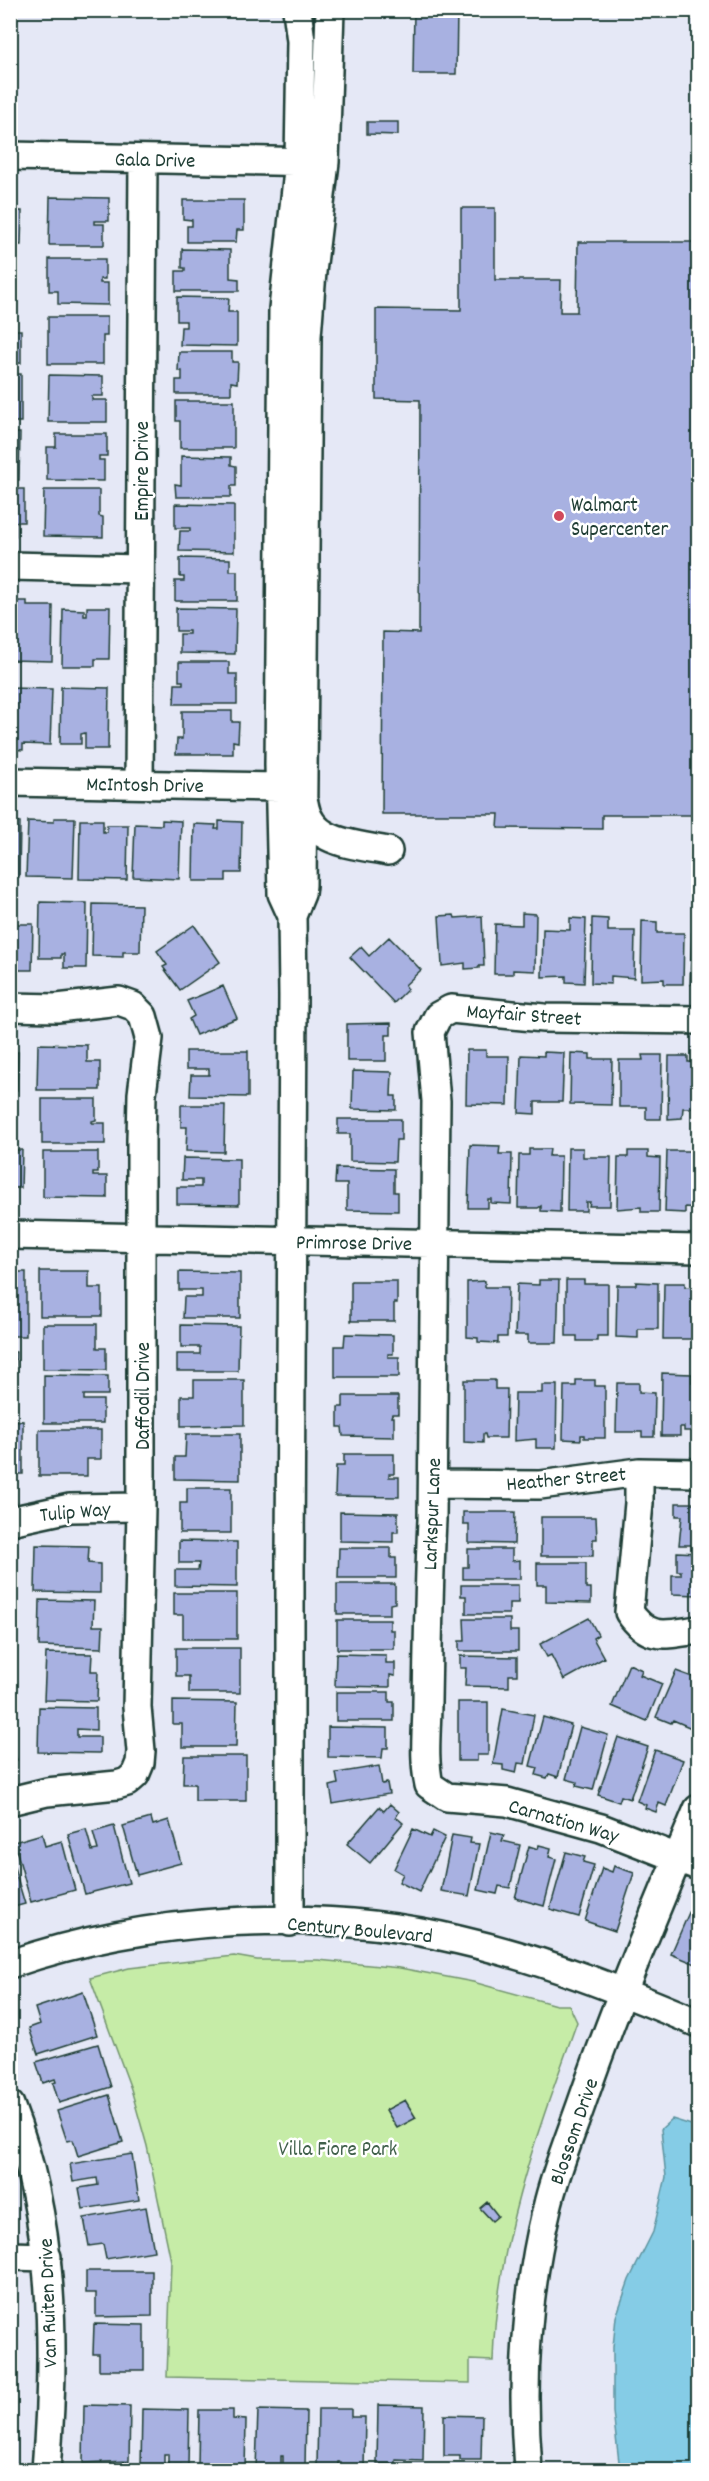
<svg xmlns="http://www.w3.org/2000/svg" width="709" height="2481" font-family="Dekko,sans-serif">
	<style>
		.green { fill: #c6eca7; stroke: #72946e; stroke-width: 1.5 }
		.water { fill: #85cce6; stroke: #5c939f; stroke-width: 1.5 }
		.building { fill: #a8b1e1; stroke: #1f3d34; stroke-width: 1.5 }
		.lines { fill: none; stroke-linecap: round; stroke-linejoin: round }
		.minor-casing { stroke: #1f3d34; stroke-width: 32 }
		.minor { stroke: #fff; stroke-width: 27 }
		.poi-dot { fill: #d1495b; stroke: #fff; stroke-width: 2 }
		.labels { text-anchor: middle; stroke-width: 5; stroke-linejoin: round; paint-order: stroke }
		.street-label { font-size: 21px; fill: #1f3d34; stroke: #fff }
		.poi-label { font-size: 21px; fill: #1f3d34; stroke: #fff; text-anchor: start }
		.park-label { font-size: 21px; fill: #40604b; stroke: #fff }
	</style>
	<rect width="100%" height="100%" fill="#e5e8f6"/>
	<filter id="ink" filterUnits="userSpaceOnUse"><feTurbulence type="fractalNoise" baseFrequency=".0167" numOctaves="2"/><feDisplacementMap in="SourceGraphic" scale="12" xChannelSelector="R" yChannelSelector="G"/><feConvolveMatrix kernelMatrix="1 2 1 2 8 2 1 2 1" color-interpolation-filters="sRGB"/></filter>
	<g filter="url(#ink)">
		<!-- green -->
		<path class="green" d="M234,1956L257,1960H318L400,1968L473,1982L556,2005H569L577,2022C537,2133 496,2242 493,2361L470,2360V2383L167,2377L171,2261L147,2146L131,2089L90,1978L129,1968Z"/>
		<!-- water -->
		<path class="water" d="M672,2119L698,2127V2470H620L613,2412V2347L616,2317L629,2280L653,2232L666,2177L661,2129Z"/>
		<!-- building -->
		<path class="building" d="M414,10H457L456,74H413Z
			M367,122H398V135L367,134Z
			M10,197H15L14,211H22L21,245H10Z
			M50,197L109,198V221H94V224H104V245H49Z
			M183,200H244V230H237L236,242H187V226H192V220L183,219Z
			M461,208H495V280H561L560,312H577L578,242H698V815H602V829L498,828L499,814H382L383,632L419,633L420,400L376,399V309L461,310Z
			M182,249L230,250V278L239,279V291H176V271H185V268H182Z
			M49,259H105V279H100V283H108V305L58,304V291H49Z
			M10,265H15V302H10Z
			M177,297L229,298L228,312H237V346L180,345L181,327H186V321H177Z
			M10,316H13V330H21V363H10Z
			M48,317H107V336H103V364H48Z
			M179,352H232V362H238L237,383L231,382V394H176V380H182V371H178Z
			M10,374H21V422H10Z
			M49,375L103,376V396H92V400H107V422H48Z
			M176,401H234V448H180V421H176Z
			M10,433H20L19,480H10Z
			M56,434H107V456H99V460H104V481L47,480V447H56Z
			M181,456L231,457V465L236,466V486H231V497H176L175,484L181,485Z
			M10,489H24V522H15V536H10Z
			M44,490H99V516L103,517V537L43,536Z
			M175,504L234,505V552L179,551L180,531H190V528H175Z
			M180,558L230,559V571H237V601H175V581H184V577H180Z
			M10,601H27V606H53L52,661L10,660Z
			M87,607H110L109,659H95V666H62L63,609L84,610V616H87Z
			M176,608L236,609L235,654L180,653V634H189V631H176Z
			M179,662H229V674H237V704H174L175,684H183V681H179Z
			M61,687L109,688L108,749H85V733L81,734V744H60Z
			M10,688L52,689L50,745L23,744V750L10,749Z
			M182,711H232V722H239L238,742L233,741V754H176L177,739H182Z
			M54,818H75L73,878L26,877L28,821L54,822Z
			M80,820H103V832H107V825H128L127,880L79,879Z
			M162,820L181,821L179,879L133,877L135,824L162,825Z
			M219,821L242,822L241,873H226V881H193L194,824L216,825L215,829H219Z
			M10,822H20L19,877H10Z
			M40,902L87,903L86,968H64V954H61V958H39Z
			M93,904L141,905L140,952H123V957L92,956Z
			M522,913L536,914L535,971L513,970V974H494L495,924L522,925Z
			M454,915L455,918L482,916L484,966H479V968L465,969V963L442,966L439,916Z
			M570,918L586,919L584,983L566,982V976L542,977L543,929L570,930Z
			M592,918L608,919V931H635L634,978L611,976V984L591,983Z
			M642,921L657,922V933H684L683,984H664V979L641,980Z
			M10,924H33L32,970H10Z
			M194,925L220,962L180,990L163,967L167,965L157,951Z
			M692,933H698V984H690Z
			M389,937L421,970L405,985L408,989L394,1003L350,957L361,947L369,956Z
			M223,986L237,1018L196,1035L189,1019L194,1016L187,1001Z
			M391,1023V1035H386V1061H347V1024Z
			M38,1044L87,1045V1062H100V1090H37Z
			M467,1050H486V1056H509L508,1105L466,1104Z
			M186,1051H248V1097L190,1096L191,1075H209V1069H186Z
			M10,1052H18L17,1090H10Z
			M544,1052L564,1053L562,1102H535V1114L519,1113L521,1055L544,1056Z
			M571,1053L590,1054V1059H612L611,1105L570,1104Z
			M642,1055H662L661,1119H646V1107H619V1060H643Z
			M669,1056H688V1062H698V1108H683L682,1118L668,1119Z
			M353,1071L392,1072L391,1096H396V1110L352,1109Z
			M42,1099H96V1120L92,1121V1123H105V1144H42Z
			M181,1105H225L224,1152L186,1151L187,1127H181Z
			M338,1119H401V1140H396L395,1162L350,1161V1134H338Z
			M470,1145L500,1146L499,1154H512L511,1204L491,1203V1199H488V1208H468Z
			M568,1148H583V1157H611L610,1206H589L590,1202H586V1211H567Z
			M529,1149H550L549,1156H561L560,1212L541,1211V1206L538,1208H518L519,1155H529Z
			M10,1150H22L21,1188H10Z
			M628,1151H648V1157L660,1158L659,1212H641V1207L617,1209L618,1157H628Z
			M667,1151H697L698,1208L685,1207V1213L665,1212Z
			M43,1152H98V1173H93V1176H107V1198L43,1197Z
			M183,1158L239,1159V1205L177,1204V1187H201V1180H182Z
			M336,1168L394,1169V1192H398V1211L347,1210V1184H335Z
			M40,1271H89V1288H102V1316H40Z
			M10,1272H26V1336H10Z
			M179,1272L240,1273V1318H183L184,1297H202V1290H179Z
			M539,1280H559L557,1343H528V1335H515L517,1284L539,1285Z
			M566,1280H584V1284H608V1336H597V1341H577V1336H566Z
			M351,1281H397V1303H394V1321H351Z
			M485,1281V1287H508L507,1337H498V1343L478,1342V1338L467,1337V1282Z
			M636,1282L658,1283V1329H638V1338L616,1337L617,1285H636Z
			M664,1283H685V1287L698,1288V1339H663Z
			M43,1324H97V1348H106V1370L43,1369Z
			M181,1325L239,1326L238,1371H177V1354H200V1347H181Z
			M345,1334L393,1335V1354H388V1357H399V1377H335V1346H344Z
			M10,1352H16L15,1399L10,1398Z
			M662,1373L692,1374V1383H698V1431H684V1427H680V1436H661Z
			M44,1375L108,1376V1395H84V1400H103V1423H44Z
			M194,1380H244V1425L181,1426V1396H194Z
			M464,1380H495V1389H507L506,1438H486L485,1434H483V1443L464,1442Z
			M576,1380H595V1386H605V1438H584V1435H581V1440L563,1439L564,1386H576Z
			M617,1383H639V1392L655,1393L654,1437H642V1432H616Z
			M542,1385H557L556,1448H536V1439L514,1441L515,1393H542Z
			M343,1396H398V1414H392L391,1417H394V1437L343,1436L342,1427H338V1407H343Z
			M10,1420L23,1421V1474H10Z
			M39,1430H101V1459H87V1476H39Z
			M186,1434H240V1480L175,1479V1457H185Z
			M344,1454H394V1474H389V1477H399V1497L335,1496L336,1466H344Z
			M187,1488H231V1533H180V1503H187Z
			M676,1503H698V1545H679L682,1516H676Z
			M340,1512L398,1513V1532H393V1542L340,1541Z
			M463,1512H515L514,1544L469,1543V1524H463Z
			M541,1517H596L597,1539H593V1556H541Z
			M179,1541L237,1542V1587L175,1586V1570H198L199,1563H179Z
			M36,1545L89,1546L88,1563L100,1564V1593L35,1592Z
			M339,1548H391V1558H396V1578H338Z
			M468,1549H512V1561L520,1560V1579H463V1567H468Z
			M677,1552L698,1553V1595L672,1594V1575H681V1571H677Z
			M537,1563H586V1588H591V1603L546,1602V1585H537Z
			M337,1584H395V1603L390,1604V1614H337Z
			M461,1585H518V1603H509V1614H466V1596H461Z
			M174,1593H237V1639H183V1615H174Z
			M40,1600L94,1601L93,1626H103L102,1648L39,1646Z
			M589,1618L598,1635L593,1638L604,1658L564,1680L551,1655L547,1657L540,1644Z
			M464,1619H510V1631H518V1651H459V1641H465Z
			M337,1620H390V1630H394V1649H337Z
			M176,1648H240V1693H189V1676H176Z
			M46,1653L92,1654L91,1671H98L97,1701L44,1700Z
			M336,1654L386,1655V1663H395V1676L390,1675V1687L335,1686Z
			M460,1656L517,1657V1675H509V1687L465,1686L466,1668H460Z
			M629,1664L642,1670L640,1675L662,1684L647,1721L612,1706Z
			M676,1671L698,1679V1725L696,1730L673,1720L671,1723L656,1717Z
			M336,1692H389V1702H394V1721H336Z
			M173,1701L237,1702L236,1747H182V1724H173Z
			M458,1702H488V1755H477V1761H458Z
			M39,1707L96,1708V1730L77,1729V1737H100V1753L38,1752Z
			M503,1709L534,1715L525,1764L518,1763L516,1773L503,1770V1765L493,1764Z
			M543,1717L571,1725L558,1777L549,1774L547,1778L536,1775L538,1768L530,1766Z
			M328,1727L388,1728V1748H383L382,1758L328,1757Z
			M580,1727L608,1735L593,1790L576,1786L577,1782L566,1779Z
			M618,1737L648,1747L630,1799L621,1796L619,1802L598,1795Z
			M10,1740L17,1760L10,1762Z
			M655,1750L683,1760L666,1806L659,1803L656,1812L645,1808L646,1805L637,1801Z
			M184,1756H246V1801H195V1784H183Z
			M379,1766L382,1784L387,1783L389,1794L333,1804L330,1786L338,1784L336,1773Z
			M390,1804L399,1812L396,1817L403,1823L370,1863L347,1844L379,1807L384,1811Z
			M151,1818L153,1825L169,1820L181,1863L137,1875L123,1826Z
			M114,1826L129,1883L85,1894L68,1834L86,1829L92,1851L98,1850L93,1832Z
			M413,1829L430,1837L433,1831L445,1837L419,1892L399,1882L403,1874L394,1869Z
			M491,1832L504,1835L502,1841L520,1845L510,1888L499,1886L497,1894L478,1890Z
			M42,1834L45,1846L62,1841L75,1890L31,1902L14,1842Z
			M452,1835L471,1838L470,1843L479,1844L469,1896L441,1891Z
			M539,1845L551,1848L549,1857L556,1859L544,1906L515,1898L529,1846L538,1849Z
			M566,1852L585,1857L583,1862L594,1865L579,1917L550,1909Z
			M10,1854L25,1904L10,1908Z
			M614,1866L634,1873L615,1931L585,1921L602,1868L612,1872Z
			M694,1901L698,1903V1965L671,1954Z
			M83,1992L97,2035L38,2054L29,2028L40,2024L35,2008Z
			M98,2044L111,2087L59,2103L53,2083L56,2082L55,2079L43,2083L36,2062Z
			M109,2095L123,2142L78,2156L73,2140L67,2141L57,2111Z
			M405,2100L416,2118L397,2128L386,2110Z
			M132,2154L139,2200L83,2209L79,2188L98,2185L97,2178L73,2182L70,2164Z
			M487,2202L498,2216L492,2221L480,2208Z
			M146,2207L154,2251L106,2259L103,2244L89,2246L84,2218Z
			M86,2271H152V2316L96,2317V2293H86Z
			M10,2291H15L14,2356H10Z
			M94,2324L144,2325V2370H99V2354H93Z
			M84,2405L130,2406L129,2461L83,2463Z
			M378,2405L424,2406L423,2461L396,2460V2464H377Z
			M142,2409L189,2410L188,2466L168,2465V2454H164V2469L141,2468Z
			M318,2409H351V2417H365L364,2469H341V2462H338V2466H317Z
			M199,2410H233V2419L246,2420L245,2470H223V2464H219V2467H198Z
			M258,2410L306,2411L305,2467L283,2466V2456H281V2470L256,2469Z
			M444,2415L482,2416L481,2460H460V2456H444Z"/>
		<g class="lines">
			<defs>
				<path id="minor" d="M10,156L318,162
					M10,566L140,569
					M10,782L280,787
					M139,784L143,159
					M304,803C310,844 354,844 388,851
					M292,916L301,894L302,885L307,336L312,272L325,162L330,10
					M10,1007L57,1008L119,1001L133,1006L143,1016L149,1038L142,1094L141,1140V1507L137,1707L141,1751L140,1763L135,1775L127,1782L117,1785L47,1792L10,1801
					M698,1020L544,1018L451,1009L438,1016L430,1032L436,1101L432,1520C429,1581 428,1641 427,1702C427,1730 423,1757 429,1785L447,1797L507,1802L601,1828L698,1866
					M10,1235L698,1249
					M639,1472V1503L629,1612C649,1642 667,1634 698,1630
					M433,1484L540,1485L639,1472L698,1473
					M10,1521L70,1508L141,1507
					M290,1922V1558L293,996L292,916L282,894L279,765L283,309L299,161L301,41L297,10
					M10,1964C146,1917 319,1906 459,1940C542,1959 620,1990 698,2023
					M10,2105C55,2222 56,2347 46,2470
					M10,2256L47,2257
					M528,2470C521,2383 526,2294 547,2208C555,2173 569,2139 581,2105C616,2004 657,1907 698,1809"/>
			</defs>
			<!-- minor casing -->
			<use href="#minor" class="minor-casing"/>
			<!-- minor -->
			<use href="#minor" class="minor"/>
		</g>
	</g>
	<!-- markers -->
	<circle class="poi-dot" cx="559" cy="516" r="6"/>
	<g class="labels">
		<!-- street labels -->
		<g class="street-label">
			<text transform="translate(155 159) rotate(1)" y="7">Gala Drive</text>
			<text transform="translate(141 471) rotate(-90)" y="7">Empire Drive</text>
			<text transform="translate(145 784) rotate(1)" y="7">McIntosh Drive</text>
			<text transform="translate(524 1014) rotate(4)" y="7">Mayfair Street</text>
			<text transform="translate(354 1242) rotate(1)" y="7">Primrose Drive</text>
			<text transform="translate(142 1396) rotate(-90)" y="7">Daffodil Drive</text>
			<text transform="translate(566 1478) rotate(-5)" y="7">Heather Street</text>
			<text transform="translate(75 1511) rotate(-5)" y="7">Tulip Way</text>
			<text transform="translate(431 1514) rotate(-88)" y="7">Larkspur Lane</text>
			<text transform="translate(564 1820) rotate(16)" y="7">Carnation Way</text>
			<text transform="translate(360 1929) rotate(5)" y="7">Century Boulevard</text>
			<text transform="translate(573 2131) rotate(-71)" y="7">Blossom Drive</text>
			<text transform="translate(47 2303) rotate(-92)" y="7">Van Ruiten Drive</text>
		</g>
		<!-- poi labels -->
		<g class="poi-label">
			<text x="571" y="511">Walmart<tspan x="571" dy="24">Supercenter</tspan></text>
		</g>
		<!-- park labels -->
		<g class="park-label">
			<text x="338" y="2155">Villa Fiore Park</text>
		</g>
	</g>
	<!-- margin -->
	<rect width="709" height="2481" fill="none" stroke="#fff" stroke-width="36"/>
	<rect x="18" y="18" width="673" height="2445" fill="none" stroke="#1f3d34" stroke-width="2" filter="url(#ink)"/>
</svg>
